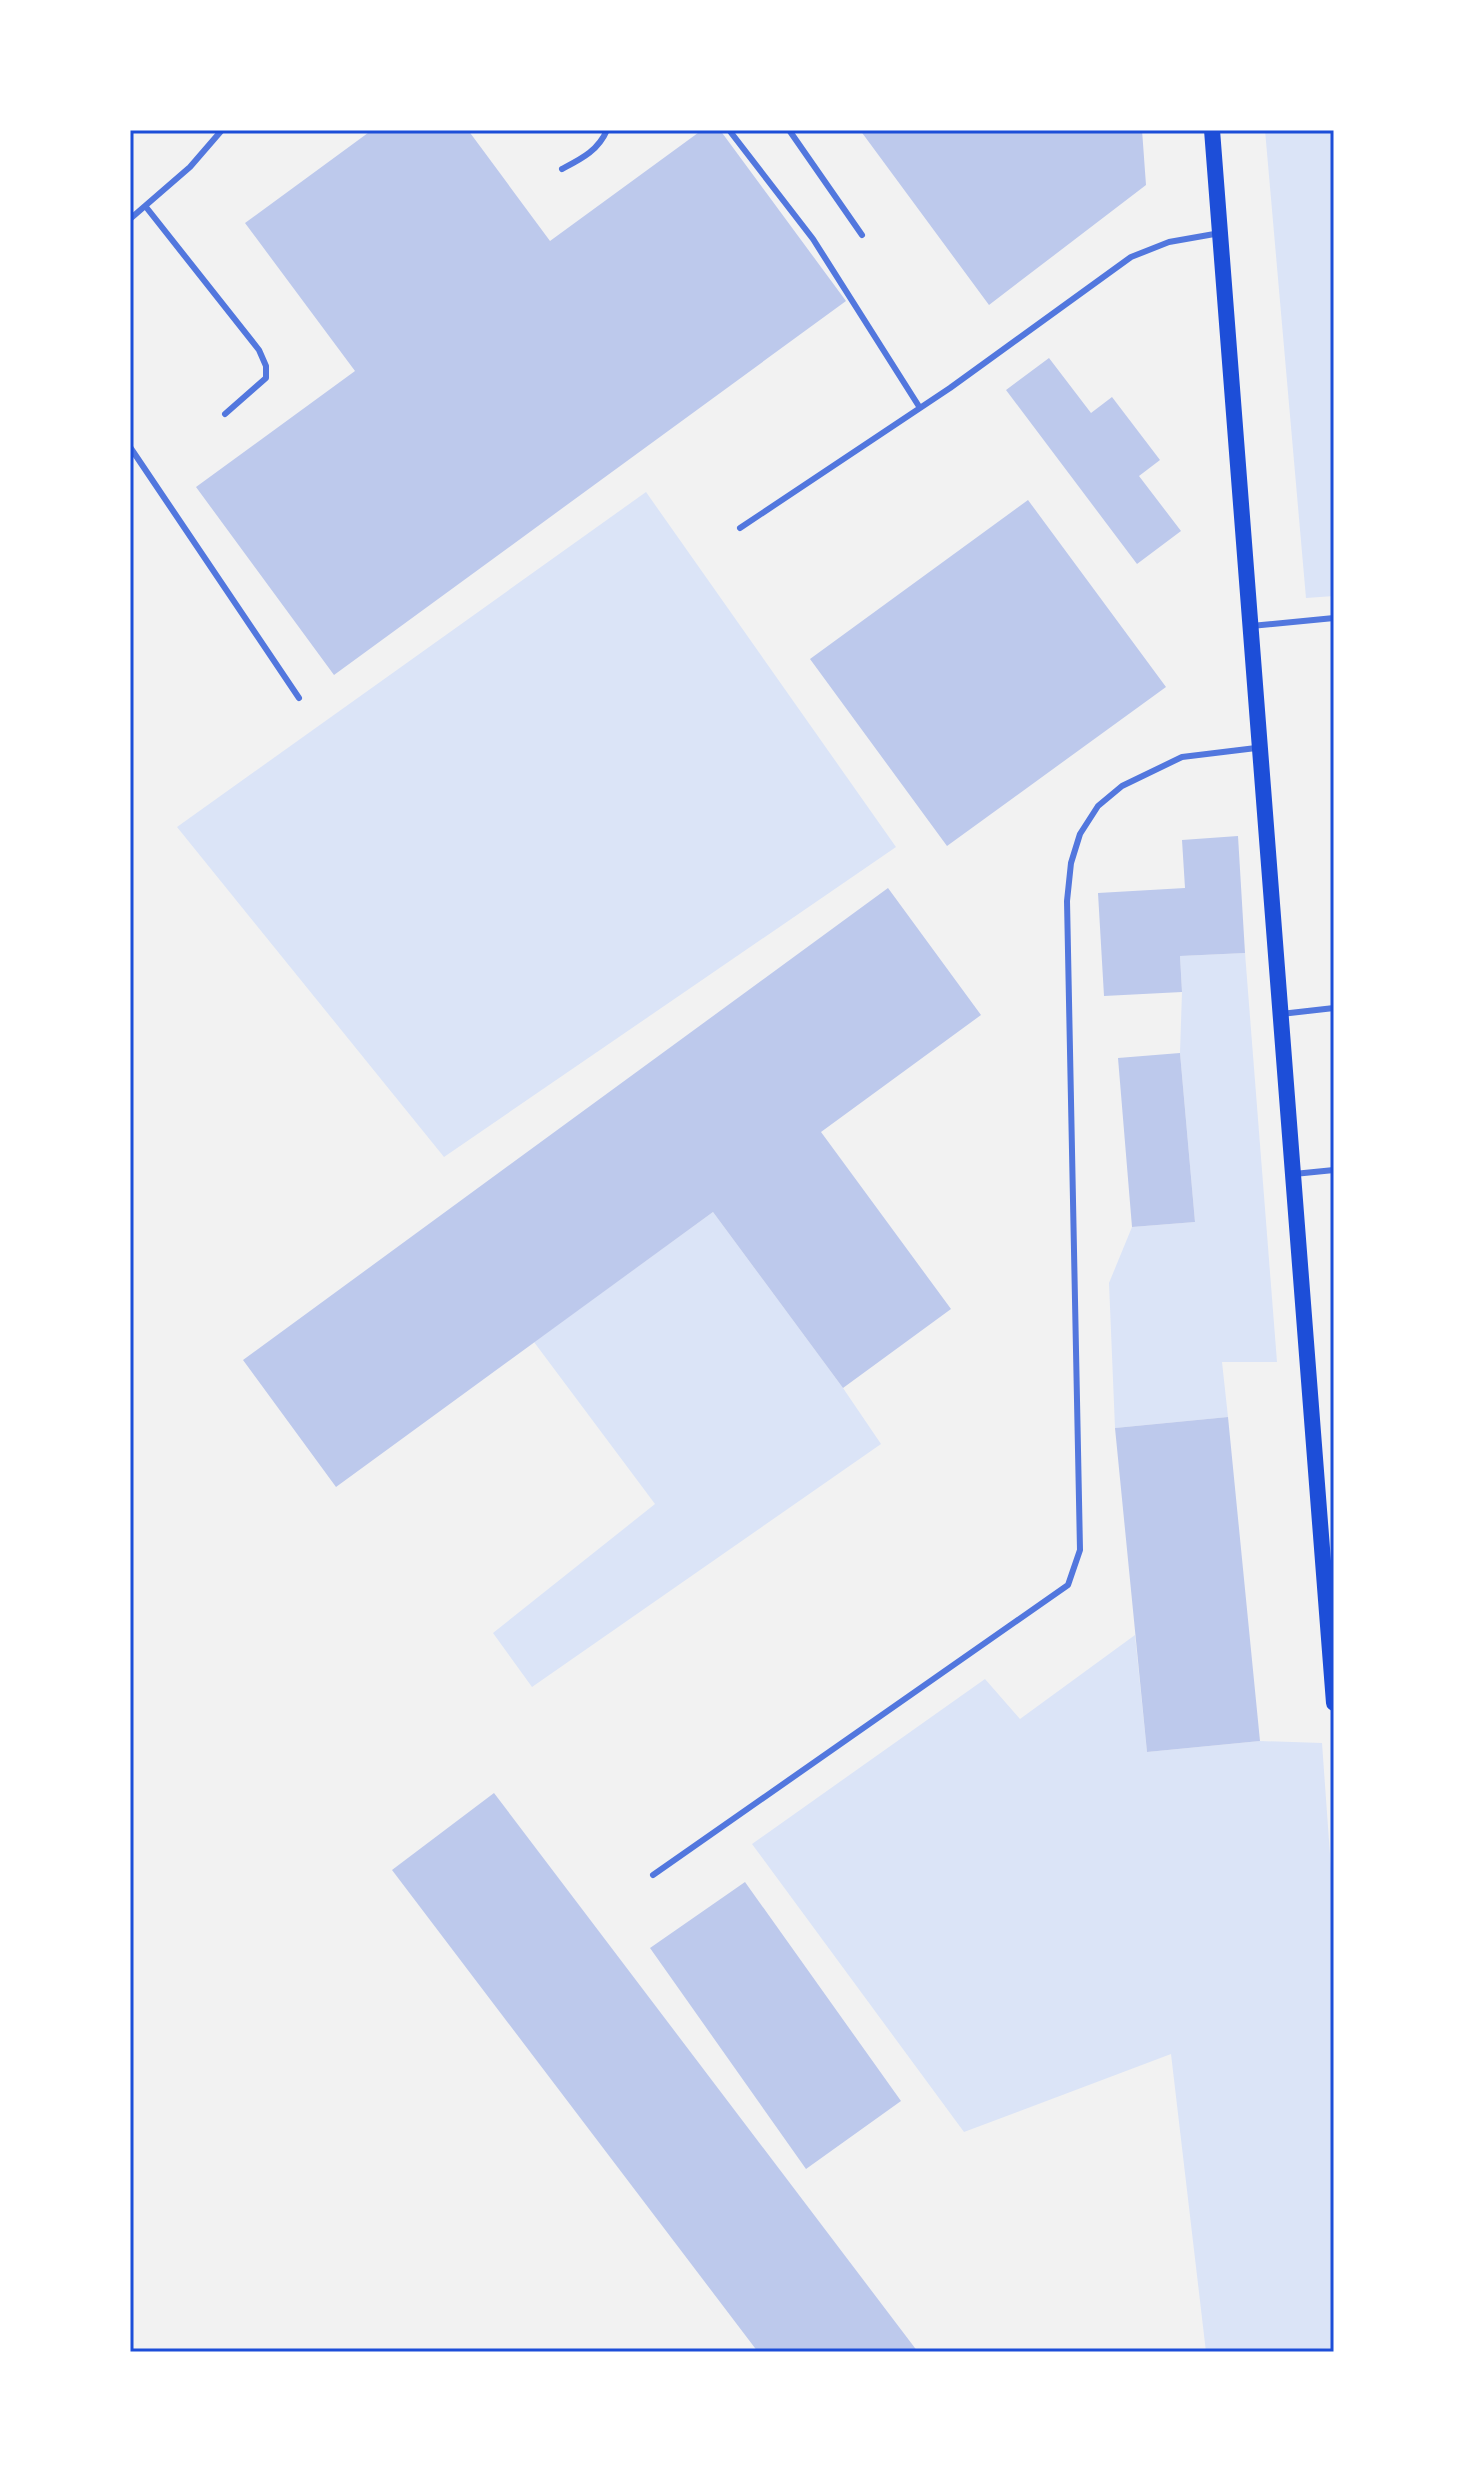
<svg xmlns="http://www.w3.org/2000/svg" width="1464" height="2482" font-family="Karla,sans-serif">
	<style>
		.green { fill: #dbe4f7 }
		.building { fill: #bdc9ec }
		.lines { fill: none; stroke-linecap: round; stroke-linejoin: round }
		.service { stroke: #5277de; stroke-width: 6 }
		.secondary { stroke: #1d4ed8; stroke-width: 16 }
		.neatline { fill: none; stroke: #1d4ed8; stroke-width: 3 }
	</style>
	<rect width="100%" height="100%" fill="#f2f2f2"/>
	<!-- green -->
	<path class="green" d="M1265,130H1334V596L1306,598Z
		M646,492L896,847L444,1157L177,827Z
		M1245,953L1277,1362H1222L1228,1417L1115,1428L1109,1283L1132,1227L1195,1222L1180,1053L1182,992L1180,956Z
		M713,1212L843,1388L881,1444L532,1687L493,1633L655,1504L534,1342Z
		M1135,1635L1147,1752L1260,1741L1322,1743L1334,1911V2348L1267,2352H1206L1171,2054L964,2132L752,1844L985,1679L1020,1719Z"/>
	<!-- building -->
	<path class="building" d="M372,130H468L550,241L702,130H720L846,301L334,675L196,487L355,371L245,223Z
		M860,130H1142L1146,185L989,305Z
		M1049,358L1091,413L1112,397L1160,460L1139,476L1181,531L1137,564L1006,390Z
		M1028,500L1166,687L947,846L810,659Z
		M1238,836L1245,953L1180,956L1182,992L1104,996L1098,893L1185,888L1182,840Z
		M888,888L981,1015L821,1132L951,1309L843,1388L713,1212L336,1487L243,1360Z
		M1180,1053L1195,1222L1132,1227L1118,1058Z
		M1228,1417L1260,1741L1147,1752L1115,1428Z
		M494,1793L918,2352H758L392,1870Z
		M745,1882L901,2101L806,2169L650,1948Z"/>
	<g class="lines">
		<!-- service -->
		<path class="service" d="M729,130L813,239L920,408
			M789,130L862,235
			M562,169C581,159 598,151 607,130
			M146,207L259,350L266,366V378L225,414
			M130,219L190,167L222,130
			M130,447L299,698
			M740,528L950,388L1131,257L1169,242L1220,233
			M1251,626L1334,618
			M1281,1014L1334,1008
			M1294,1174L1334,1170
			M653,1875L1068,1585L1080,1550L1067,901L1071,863L1080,834L1098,806L1122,786L1182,757L1256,748"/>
		<!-- secondary -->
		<path class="secondary" d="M1212,130L1334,1703"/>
	</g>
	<!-- border -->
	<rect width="1464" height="2482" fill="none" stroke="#ffffff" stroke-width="264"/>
	<rect x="132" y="132" width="1200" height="2218" class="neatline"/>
</svg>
